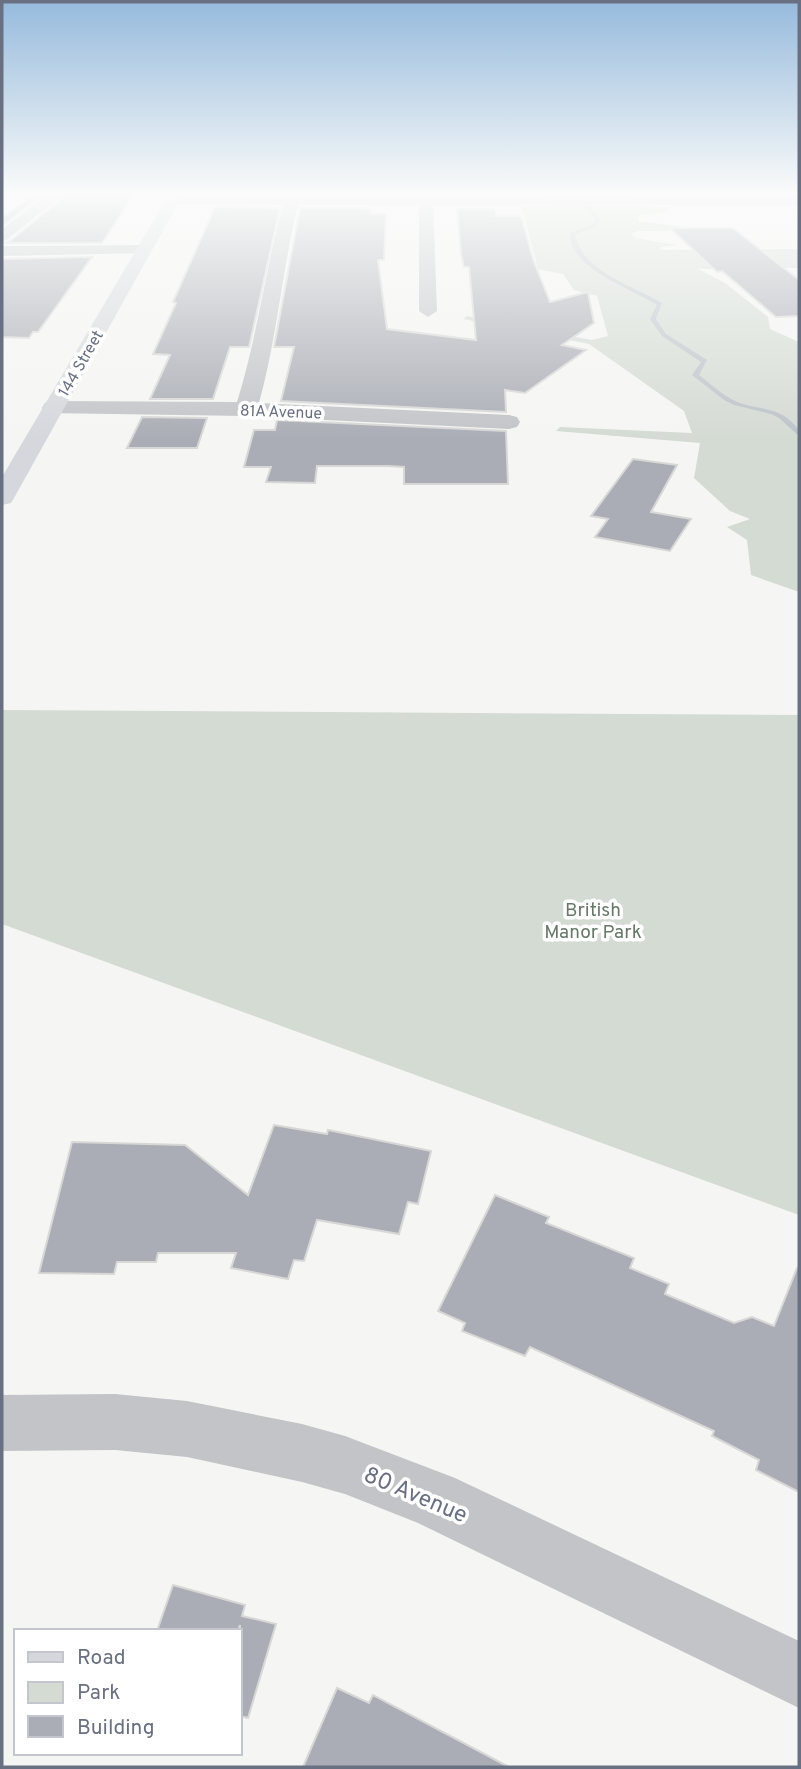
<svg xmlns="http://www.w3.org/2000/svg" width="801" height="1769" font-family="Overpass,sans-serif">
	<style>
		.built { fill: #e6e7e7 }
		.green { fill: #d4dbd3 }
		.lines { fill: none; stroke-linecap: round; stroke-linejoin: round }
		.stream { fill: #bcc3c9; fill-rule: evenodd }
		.building { fill: #aaadb5; stroke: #d7d8d6; stroke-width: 2 }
		.minor { fill: #c2c4c8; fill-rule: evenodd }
		.major { fill: #d5d7dc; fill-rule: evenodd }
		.labels { text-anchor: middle; stroke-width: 7; stroke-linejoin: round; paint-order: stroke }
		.far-street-label { font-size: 16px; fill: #687081; stroke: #fff }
		.park-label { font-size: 19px; fill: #667967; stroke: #fff }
		.near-street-label { font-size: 23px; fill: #687081; stroke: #fff }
	</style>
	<rect width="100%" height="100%" fill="#f5f6f3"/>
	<!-- built -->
	<path class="built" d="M210,191H422V196L207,195Z"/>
	<!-- green -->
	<path class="green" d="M539,191H623L634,199H543Z
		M560,205L673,207L665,212L639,215L638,221L691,228L688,231H638L631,234L635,238L676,245L660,247L661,250L799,249V268L698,269L725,283L768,317L770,329L799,342V592L751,575L747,540L727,527L750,519L730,511L694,478L700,443L556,431L560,427L692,433L684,411L589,344L463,319L467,316L592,340L608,336L597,296L574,290L563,274L538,269L522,207Z
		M2,710L799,715V1215L2,924Z"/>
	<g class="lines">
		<!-- stream -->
		<path class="stream" d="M584,206H588L601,220L594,228L575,234C582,272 632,285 662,303L656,319L666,334L707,360L699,375C712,385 724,397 740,403C765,411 781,407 799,430V436L779,418L771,414L734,405L724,400L692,375L701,362L662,336L650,319L657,305C633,290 587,274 574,249C571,245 570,238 570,233L590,226L596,220Z"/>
	</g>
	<!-- building -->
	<path class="building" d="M38,191H48L2,226V218Z
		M71,191H136L102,243H3L10,241Z
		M223,191H364L365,194H221Z
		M215,207L280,208L249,347H230L213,399H150L170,355L153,354L176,303L173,302Z
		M300,208H366L371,210L370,214H386L384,260H378L387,329L476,340L469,267H464L461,254L457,209H495L496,216H521L533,259L550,302L588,292L594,323L562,345L586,350L525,393L505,390L506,412L281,401L294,347H274Z
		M670,228H733L799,280V316L776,317L722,271L717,272Z
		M92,257L38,332H33L29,338L2,337V259Z
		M142,417L207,418L197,448H127Z
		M277,420L506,431L508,484H404V467L388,466H317L315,483L266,482L271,467H244L254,430H275Z
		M633,459L677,465L651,512L691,519L670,551L595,537L608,519L591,516Z
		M274,1125L327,1134L328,1130L431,1151L418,1204L408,1202L399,1234L317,1220L304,1261L294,1260L288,1279L231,1268L236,1253H158L156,1262H117L114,1274L39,1273L72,1142L185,1145L248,1195Z
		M495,1195L549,1217L546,1223L634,1258L630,1268L669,1284L665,1294L734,1323L752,1317L774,1326L797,1268H799V1492L756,1470L759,1460L712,1436L714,1431L530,1347L525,1356L462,1331L465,1323L438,1311Z
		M173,1585L245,1605L242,1616L276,1624L248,1718L240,1716V1625L238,1631H157Z
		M337,1688L369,1703L373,1695L509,1767H303Z"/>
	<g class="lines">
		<!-- minor -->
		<path class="minor" d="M52,191H68L8,239L2,241V229Z
			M172,197H799V205H433L437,311L428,317L419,311V205H298C282,271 277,338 259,403L509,415L517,417L520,422L517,427L509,429L246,416L45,413L42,408L45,403L53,401L237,402C257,338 265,271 283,205L167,204L165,201L167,198Z
			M144,245L150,247L152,250L150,253L2,256V246Z
			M115,1394L187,1401L302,1424L345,1436L455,1478L799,1641V1708L418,1523L345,1494L302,1482L187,1457L115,1450L2,1451V1395Z"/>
		<!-- major -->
		<path class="major" d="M171,191H185L14,498L11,503L2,505V477Z"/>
	</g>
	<!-- sky -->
	<linearGradient id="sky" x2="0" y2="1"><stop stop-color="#96badc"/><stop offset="0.44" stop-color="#fafbfa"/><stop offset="1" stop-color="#fafbfa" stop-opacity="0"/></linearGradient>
	<rect width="801" height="439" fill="url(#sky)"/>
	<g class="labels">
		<!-- far-street labels -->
		<g class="far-street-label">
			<text transform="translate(80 363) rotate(-60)" y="6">144 Street</text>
			<text transform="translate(281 411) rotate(2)" y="6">81A Avenue</text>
		</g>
		<!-- park labels -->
		<g class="park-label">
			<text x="593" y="916">British<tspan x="593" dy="22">Manor Park</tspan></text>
		</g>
		<!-- near-street labels -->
		<g class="near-street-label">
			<text transform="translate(416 1494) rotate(23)" y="8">80 Avenue</text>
		</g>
	</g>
	<!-- border -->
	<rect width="801" height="1769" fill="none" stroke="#687081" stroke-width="7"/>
	<!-- legend -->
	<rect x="14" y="1629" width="228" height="126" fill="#ffffff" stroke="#c3c6cd" stroke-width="2"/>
	<rect x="28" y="1652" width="35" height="10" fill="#d5d7dc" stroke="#c3c6cd" stroke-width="2"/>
	<text x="77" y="1664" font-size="21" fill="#687081">Road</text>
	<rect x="28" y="1682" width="35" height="21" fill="#d4dbd3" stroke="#c3c6cd" stroke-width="2"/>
	<text x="77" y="1699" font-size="21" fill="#687081">Park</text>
	<rect x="28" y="1716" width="35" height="21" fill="#aaadb5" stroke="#c3c6cd" stroke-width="2"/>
	<text x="77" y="1734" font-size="21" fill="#687081">Building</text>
</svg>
